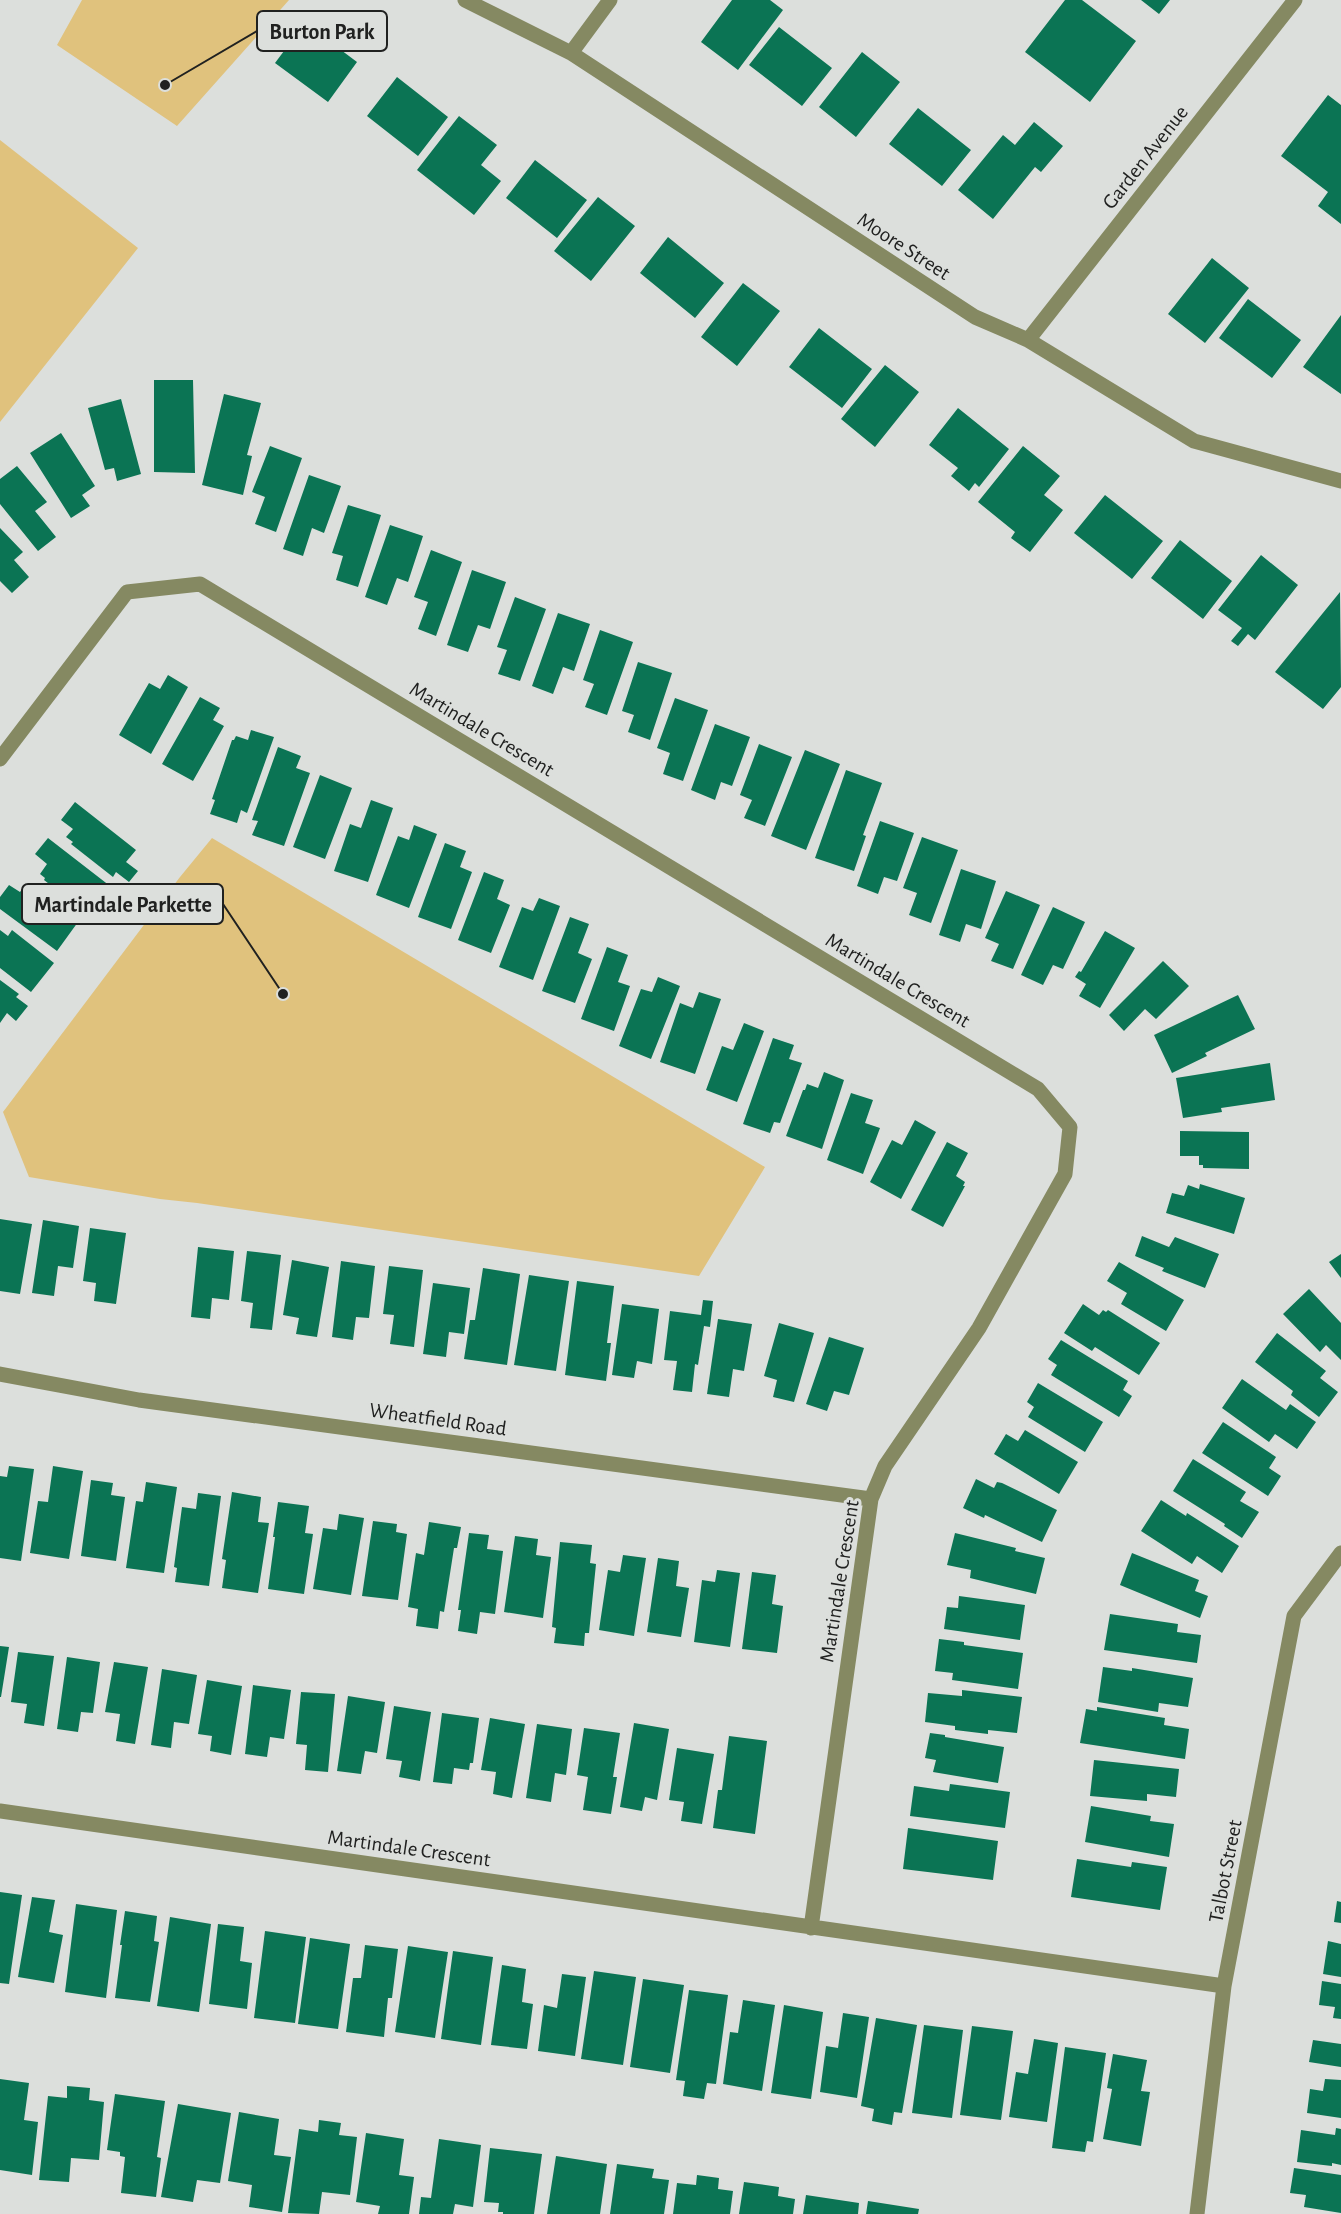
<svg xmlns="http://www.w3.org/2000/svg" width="1341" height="2214" font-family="'Alegreya Sans',sans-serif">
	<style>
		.green { fill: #e0c27d }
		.building { fill: #0b7454 }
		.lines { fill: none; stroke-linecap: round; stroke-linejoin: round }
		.minor { stroke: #858962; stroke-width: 15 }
		.labels { text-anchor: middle; stroke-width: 6; stroke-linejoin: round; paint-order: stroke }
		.street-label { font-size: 21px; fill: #202120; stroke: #dcdfdc }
		.leader { fill: none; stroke: #202120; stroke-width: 2 }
		.callout-dot { fill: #202120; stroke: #dcdfdc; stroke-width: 2 }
		.callout { fill: #dcdfdc; stroke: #202120; stroke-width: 2 }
		.callout-label { font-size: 22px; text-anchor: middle; font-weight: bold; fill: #202120 }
	</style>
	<rect width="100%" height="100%" fill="#dcdfdc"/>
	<!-- green -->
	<path class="green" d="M82,0H289L177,126L57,45Z
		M0,140L138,248L0,422Z
		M212,838L765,1167L699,1276L197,1203L160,1199L29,1177L3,1112L180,877Z"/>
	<!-- building -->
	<path class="building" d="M732,0H770L783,10L738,70L701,42Z
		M1065,0H1082L1136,41L1090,102L1025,52Z
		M1141,0H1170L1159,14Z
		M305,23L357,62L328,102L275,63Z
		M779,27L832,68L802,106L749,65Z
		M862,52L900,82L856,137L819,107Z
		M397,77L448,117L418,156L367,116Z
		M1328,95L1341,105V224L1318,206L1328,192L1281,156Z
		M918,108L971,150L942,186L889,144Z
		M459,116L497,145L481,165L501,181L474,215L417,170Z
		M1034,122L1063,146L1041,172L1035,167L993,219L958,190L1003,135L1015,145Z
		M535,160L587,200L557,238L506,198Z
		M598,197L635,226L591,281L554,251Z
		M668,237L724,283L695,318L640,273Z
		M1212,258L1249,288L1205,343L1168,314Z
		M743,283L780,311L737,366L701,337Z
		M1248,299L1301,340L1272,378L1219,338Z
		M1341,315V394L1303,367Z
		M819,328L872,369L842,408L789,367Z
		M885,365L919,392L875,447L841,419Z
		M154,380H193L195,473L154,472Z
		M224,394L261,403L247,455L252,456L243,495L202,485Z
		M121,399L141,474L117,481L114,468L105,470L88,408Z
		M958,408L1009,449L979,487L975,483L969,491L951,476L958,468L929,445Z
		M61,433L95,486L82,495L90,506L71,518L30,453Z
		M270,446L302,458L276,532L255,524L265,497L252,492Z
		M1023,446L1060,476L1044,495L1063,510L1030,552L1011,538L1015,532L978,502Z
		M17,466L47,502L35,511L56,537L38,551L0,504V479Z
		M309,475L341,486L324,533L312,528L303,556L283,549Z
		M1105,495L1163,541L1132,579L1074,533Z
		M348,505L381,515L358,587L336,580L343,556L332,553Z
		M390,525L423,536L408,582L397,578L387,605L365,597Z
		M0,528L23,552L14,560L29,577L12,593L0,581Z
		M1180,540L1232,581L1203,619L1151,578Z
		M431,550L462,562L436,636L418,629L428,602L414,597Z
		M1261,555L1298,585L1255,640L1248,634L1238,646L1231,641L1242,628L1218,610Z
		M472,570L506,582L490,629L478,625L468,652L447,645Z
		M1340,592L1341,687L1323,709L1275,672Z
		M515,597L546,609L520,681L498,674L507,650L497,647Z
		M558,613L590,624L574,671L563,667L553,694L532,686Z
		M600,630L633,642L607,715L585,707L594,684L583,680Z
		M638,662L672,673L650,740L628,732L634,715L622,711Z
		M168,675L188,687L151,754L119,735L149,683L160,689Z
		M200,697L220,708L213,720L224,726L193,781L162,764Z
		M675,698L708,710L683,781L663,774L670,753L657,748Z
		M715,724L750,737L732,786L721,782L715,800L691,790Z
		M251,730L274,737L247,813L241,810L237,823L210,814L215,800L212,799L232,740H234L236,736L248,740Z
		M759,744L792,757L765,826L744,818L752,800L740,795Z
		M278,747L301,756L296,768L310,773L284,846L252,835L258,821L252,820Z
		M805,750L840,764L806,850L771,836Z
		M846,770L882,783L863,835L866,836L854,871L815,858Z
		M320,775L352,788L325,859L293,847Z
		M371,800L393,808L368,882L334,871L350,824L361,828Z
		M75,802L136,850L126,862L138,871L129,882L116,872L113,877L71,844L73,842L66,837L73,829L61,820Z
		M880,821L914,833L897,881L884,877L878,894L857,886Z
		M414,825L437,834L409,908L376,895L398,836L409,840Z
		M922,837L958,850L931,923L909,915L917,893L903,888Z
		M48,838L110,886L88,914L44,880L45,878L40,874L47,864L35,854Z
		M445,843L466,851L460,867L472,872L451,929L418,917Z
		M961,869L996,881L981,929L966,924L960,942L939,935Z
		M484,872L504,880L497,899L510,905L491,953L458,940Z
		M26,884L78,922L57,951L0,909V897L9,885L20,892Z
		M1006,891L1040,905L1013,969L991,961L999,944L985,938Z
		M539,898L560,906L533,980L499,967L522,907L533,911Z
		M1053,907L1085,922L1063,969L1053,965L1043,985L1021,975Z
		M570,917L589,924L578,953L592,959L575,1003L542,991Z
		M0,930L8,936L12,930L54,963L31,992L0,968Z
		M1105,931L1135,948L1100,1008L1079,996L1086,984L1075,977L1079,971L1081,972Z
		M607,947L628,955L618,982L630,986L614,1031L581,1019Z
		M1163,961L1189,986L1156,1019L1145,1009L1124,1031L1109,1015Z
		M658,977L680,986L651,1059L619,1046L641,989L652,992Z
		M0,980L19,994L16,997L28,1006L16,1021L7,1013L0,1023Z
		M699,992L721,999L695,1074L660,1062L680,1003L693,1008Z
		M1238,995L1255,1029L1205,1053L1207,1056L1172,1073L1154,1035Z
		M744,1023L764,1031L737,1102L706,1090L722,1046L733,1050Z
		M773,1038L794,1045L789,1059L802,1063L780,1123L774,1122L770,1133L743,1124Z
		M1270,1063L1275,1100L1221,1108L1222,1112L1183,1118L1176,1078Z
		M824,1072L844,1080L822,1149L786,1136L803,1090H805L807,1084L818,1088Z
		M851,1093L873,1100L865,1123L880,1128L863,1174L827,1160Z
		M915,1120L936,1132L901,1199L870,1182L892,1140L902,1145Z
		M1180,1131L1249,1132V1169L1203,1168V1165H1199V1156H1180Z
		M947,1142L968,1153L956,1176L965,1182L963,1186H965L943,1227L911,1210Z
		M1200,1184L1245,1198L1234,1234L1166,1213L1172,1193L1184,1196L1188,1185L1199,1189Z
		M0,1219L32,1224L20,1294L0,1291Z
		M43,1220L79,1226L73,1268L58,1266L54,1296L32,1293Z
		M90,1228L126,1233L116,1304L94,1301L96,1283L83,1281Z
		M1142,1236L1169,1247L1175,1237L1219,1254L1205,1288L1162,1271L1164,1268L1135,1256Z
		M198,1247L234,1251L229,1300L212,1298L210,1319L191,1317Z
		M247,1251L281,1255L272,1330L250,1328L253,1303L241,1301Z
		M1341,1254V1278L1329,1262Z
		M292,1260L329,1267L317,1337L296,1334L299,1318L283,1315Z
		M341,1261L375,1266L369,1318L356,1317L353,1340L332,1337Z
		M1119,1262L1184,1300L1166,1331L1121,1304L1127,1293L1107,1281Z
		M389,1266L423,1270L414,1347L390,1344L394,1315L383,1314Z
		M483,1268L520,1274L507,1365L464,1359L470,1320H475Z
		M529,1275L569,1281L556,1371L514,1365Z
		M577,1281L614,1286L607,1343H611L606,1381L565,1375Z
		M433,1283L470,1288L464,1334L449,1332L446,1357L423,1354Z
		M1309,1289L1341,1323V1360L1326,1345L1320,1352L1283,1314Z
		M703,1300L713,1301L710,1327L704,1326L698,1365L695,1364L692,1392L673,1390L677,1361L664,1360L670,1311L701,1315Z
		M622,1304L659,1309L652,1364L637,1361L634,1378L612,1375Z
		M1083,1304L1099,1315L1103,1310L1106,1312L1108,1310L1160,1343L1139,1375L1095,1347L1092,1351L1064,1333Z
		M718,1319L752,1324L744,1371L733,1369L729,1397L707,1394Z
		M779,1323L814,1333L794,1402L773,1397L777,1380L764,1376Z
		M1277,1333L1326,1371L1320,1378L1338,1392L1319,1417L1291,1395L1293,1391L1255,1362Z
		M829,1337L864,1348L849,1395L834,1391L827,1411L806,1404Z
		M1061,1340L1128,1381L1123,1390L1132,1396L1119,1417L1051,1375L1057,1365L1048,1359Z
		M1242,1379L1286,1410L1290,1404L1316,1422L1297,1449L1275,1434L1269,1442L1222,1408Z
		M1038,1383L1103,1422L1085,1452L1028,1417L1034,1407L1027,1402Z
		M1223,1422L1276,1457L1269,1468L1281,1476L1268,1496L1202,1453Z
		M1025,1430L1078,1462L1059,1494L994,1454L1006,1434L1018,1441Z
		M1193,1459L1246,1492L1240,1501L1259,1512L1242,1538L1224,1526L1225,1524L1173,1491Z
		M9,1466L34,1469L21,1561L0,1558V1476L7,1477Z
		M53,1466L83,1471L69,1559L30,1553L38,1501L48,1502Z
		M976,1479L994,1488L997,1482L1002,1483L1057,1510L1042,1542L985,1515L984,1518L963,1508Z
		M91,1480L113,1483L111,1495L125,1497L116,1561L81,1556Z
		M146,1482L177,1487L164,1573L126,1568L136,1501L143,1502Z
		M232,1492L261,1497L258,1522L269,1523L258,1593L222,1588L226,1560L222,1559Z
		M198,1493L221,1496L209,1586L175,1582L177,1568L174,1567L182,1507L196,1509Z
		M1161,1500L1186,1516L1187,1513L1239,1546L1222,1573L1197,1556L1192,1564L1141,1531Z
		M278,1502L309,1506L305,1533L313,1534L304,1594L268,1589L275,1537H273Z
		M339,1514L364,1518L351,1595L313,1589L323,1528L337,1530Z
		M373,1521L397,1524L396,1532L407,1534L398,1600L362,1596Z
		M429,1522L461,1527L457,1548H454L444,1612L440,1611L438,1629L416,1626L418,1609L408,1607L416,1553L424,1555Z
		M469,1533L489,1535L487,1549L503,1551L495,1614L480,1612L477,1634L458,1631L461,1610H458Z
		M955,1533L1016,1548L1015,1551L1045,1558L1036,1594L970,1578L971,1570L947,1565Z
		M515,1536L538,1539L536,1555L551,1557L543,1618L504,1612Z
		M560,1542L592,1545L590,1563L596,1564L589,1633H585L584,1646L554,1643L556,1628L552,1627Z
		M1132,1553L1199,1580L1195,1591L1208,1596L1200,1618L1120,1585Z
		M623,1555L646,1558L634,1636L599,1630L608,1570L620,1572Z
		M658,1558L679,1561L676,1586L689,1588L681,1637L647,1632Z
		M717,1570L740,1573L730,1647L694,1642L702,1580L715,1582Z
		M752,1572L776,1575L772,1604L783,1606L777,1653L742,1649Z
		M959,1596L1025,1605L1020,1640L944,1629L947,1607L958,1608Z
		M1110,1614L1178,1624L1177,1632L1201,1635L1197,1663L1104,1650Z
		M939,1639L964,1642V1645L1023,1653L1018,1689L952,1680L953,1673L935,1671Z
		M0,1646L9,1647L1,1697H0Z
		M18,1652L54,1656L44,1726L24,1723L27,1704L11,1702Z
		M67,1657L100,1662L93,1713L81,1712L78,1732L57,1729Z
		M114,1662L148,1667L135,1744L116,1741L120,1714L105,1712Z
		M1103,1667L1132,1671V1668L1193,1678L1188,1707L1159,1703L1158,1712L1098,1702Z
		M162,1669L197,1675L189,1724L174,1722L171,1748L151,1745Z
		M207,1680L242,1686L231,1755L210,1751L212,1736L198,1734Z
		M253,1685L291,1690L284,1739L270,1737L267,1757L245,1754Z
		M962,1690L1022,1697L1017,1733L988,1730V1734L955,1730V1726L925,1722L928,1693L962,1696Z
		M301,1692L335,1694L328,1772L305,1770L307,1745L296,1744Z
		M348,1696L385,1702L377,1753L365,1751L361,1774L337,1771Z
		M394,1706L431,1712L420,1781L399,1777L402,1761L386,1759Z
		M1097,1707L1165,1718L1164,1725L1189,1729L1185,1759L1080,1743L1086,1709L1097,1711Z
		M442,1713L479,1718L473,1763H470L469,1770L454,1768L452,1784L433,1782Z
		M490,1718L525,1724L512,1798L493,1794L496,1772L481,1770Z
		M634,1723L669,1729L657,1800L645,1797L642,1811L620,1807Z
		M537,1724L572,1729L566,1775L555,1773L551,1802L526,1798Z
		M584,1728L620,1733L613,1777H617L611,1814L583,1810L588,1777L577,1775Z
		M930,1733L945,1735V1737L1004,1747L998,1783L933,1772L936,1760L925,1758Z
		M729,1736L767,1741L755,1834L713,1828L718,1790H722Z
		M677,1748L714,1754L702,1824L681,1821L684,1802L669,1800Z
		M1094,1760L1179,1769L1176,1797L1147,1794V1801L1090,1796Z
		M950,1784L1010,1792L1005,1828L910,1816L914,1786L949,1791Z
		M1091,1806L1151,1816L1150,1821L1174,1824L1169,1857L1085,1842Z
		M908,1828L998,1841L993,1880L903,1869Z
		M1077,1859L1131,1867L1132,1862L1167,1867L1160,1910L1071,1897Z
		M0,1892L22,1895L9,1984L0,1983Z
		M32,1897L55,1900L49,1932L63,1935L54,1983L18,1977Z
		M1337,1901L1341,1902V1923L1334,1922Z
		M76,1904L117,1910L106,1998L65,1992Z
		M125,1911L157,1916L154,1941L159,1942L150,2002L115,1998L122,1945H120Z
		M170,1917L211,1924L199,2012L157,2006Z
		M218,1924L244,1927L240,1961L252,1963L247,2009L209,2004Z
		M265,1931L306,1937L295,2023L254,2018Z
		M310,1938L350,1944L338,2029L298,2024Z
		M1328,1941L1341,1944V1977L1323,1974Z
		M365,1945L398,1949L392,1998H388L384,2037L346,2032L353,1978H361Z
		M408,1946L448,1952L435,2038L395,2032Z
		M453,1951L493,1957L481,2045L441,2039Z
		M502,1965L526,1969L522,2002L533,2004L527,2049L491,2045Z
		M594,1971L636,1977L623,2065L581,2059Z
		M562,1974L586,1977L575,2056L538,2051L544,2005L557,2008Z
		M643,1979L684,1985L670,2073L630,2067Z
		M1322,1981L1341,1984V2019L1333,2018L1335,2007L1319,2005Z
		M689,1990L728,1995L716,2084L707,2083L704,2099L683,2096L685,2081L676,2080Z
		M743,2000L775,2005L762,2091L723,2084L730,2032L738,2033Z
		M784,2005L823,2012L811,2099L771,2093Z
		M843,2013L869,2017L857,2098L820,2092L826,2046L838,2048Z
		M876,2018L917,2025L902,2113L894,2112L892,2125L872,2121L874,2109L861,2106Z
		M924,2025L963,2030L952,2118L912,2113Z
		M972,2026L1013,2031L1001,2120L960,2115Z
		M1034,2039L1058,2043L1047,2122L1009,2117L1016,2072L1028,2074Z
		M1313,2040L1341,2044V2067L1309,2062Z
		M1065,2047L1106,2053L1093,2142L1087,2141L1085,2152L1052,2148Z
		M1113,2054L1147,2060L1141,2091L1150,2092L1141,2146L1103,2139L1112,2089L1107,2088Z
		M0,2079L29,2083L24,2120L38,2122L32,2175L0,2170Z
		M1325,2079L1341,2080V2118L1307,2113L1310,2089L1323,2091Z
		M67,2086L90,2088L89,2100L104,2102L99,2160L71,2158L69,2182L39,2180L48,2096L67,2098Z
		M115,2094L165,2101L157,2157L161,2158L156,2197L121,2193L125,2157L120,2156V2152L107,2150Z
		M178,2104L231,2113L220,2183L197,2180L193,2202L161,2197Z
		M239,2112L279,2119L274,2155L291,2157L282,2212L249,2207L252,2185L228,2181Z
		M319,2120L341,2123L339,2135L357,2137L350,2195L322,2192L319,2214L288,2213L299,2129L318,2132Z
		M1336,2128L1341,2129V2165L1332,2163V2166L1297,2162L1301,2130L1335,2135Z
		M366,2133L404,2139L399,2175L414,2177L409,2214H378L380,2206L356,2202Z
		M439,2139L481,2145L473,2207L455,2204L453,2214H419L421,2197L431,2198Z
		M490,2148L542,2154L534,2214H503V2212H498L499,2203L484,2202Z
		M556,2156L607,2164L600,2214H547Z
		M617,2164L654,2169L652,2178L669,2180L664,2214H610Z
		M1294,2168L1341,2175V2213L1304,2207L1306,2195L1290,2193Z
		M697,2175L719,2178L718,2189L733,2191L730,2214H673L677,2183L696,2185Z
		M744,2182L779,2187L778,2196L795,2199L793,2214H739Z
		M806,2195L859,2203L858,2214H803Z
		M868,2201L919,2209L918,2214H866Z"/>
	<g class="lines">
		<!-- minor -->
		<path class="minor" d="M465,0L571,53L975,317L1028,340L1194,441L1341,481
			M571,53L610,0
			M1028,340L1295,0
			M0,759L127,592L200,584L1038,1089L1070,1127L1065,1174L979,1328L885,1466L871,1499L811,1928
			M0,1374L139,1400L871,1499
			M0,1811L1224,1986
			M1197,2214L1224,1986L1294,1616L1341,1553"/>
	</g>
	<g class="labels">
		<!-- street labels -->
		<g class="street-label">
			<text transform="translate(1145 157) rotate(-52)" y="7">Garden Avenue</text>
			<text transform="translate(904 246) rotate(33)" y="7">Moore Street</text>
			<text transform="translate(482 729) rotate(31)" y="7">Martindale Crescent</text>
			<text transform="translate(898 980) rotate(31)" y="7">Martindale Crescent</text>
			<text transform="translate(438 1419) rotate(8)" y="7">Wheatfield Road</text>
			<text transform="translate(839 1581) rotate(-81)" y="7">Martindale Crescent</text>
			<text transform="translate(409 1848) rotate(8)" y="7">Martindale Crescent</text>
			<text transform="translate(1225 1871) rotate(-79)" y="7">Talbot Street</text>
		</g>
	</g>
	<!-- callouts -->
	<path class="leader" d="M165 85L257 31M283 994L223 904"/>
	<g class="callout-dot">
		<circle cx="165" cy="85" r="6"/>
		<circle cx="283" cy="994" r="6"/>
	</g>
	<g class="callout">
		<rect x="257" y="11" width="130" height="40" rx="6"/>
		<rect x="22" y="884" width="201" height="40" rx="6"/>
	</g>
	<g class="callout-label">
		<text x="322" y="39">Burton Park</text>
		<text x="123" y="912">Martindale Parkette</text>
	</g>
</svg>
